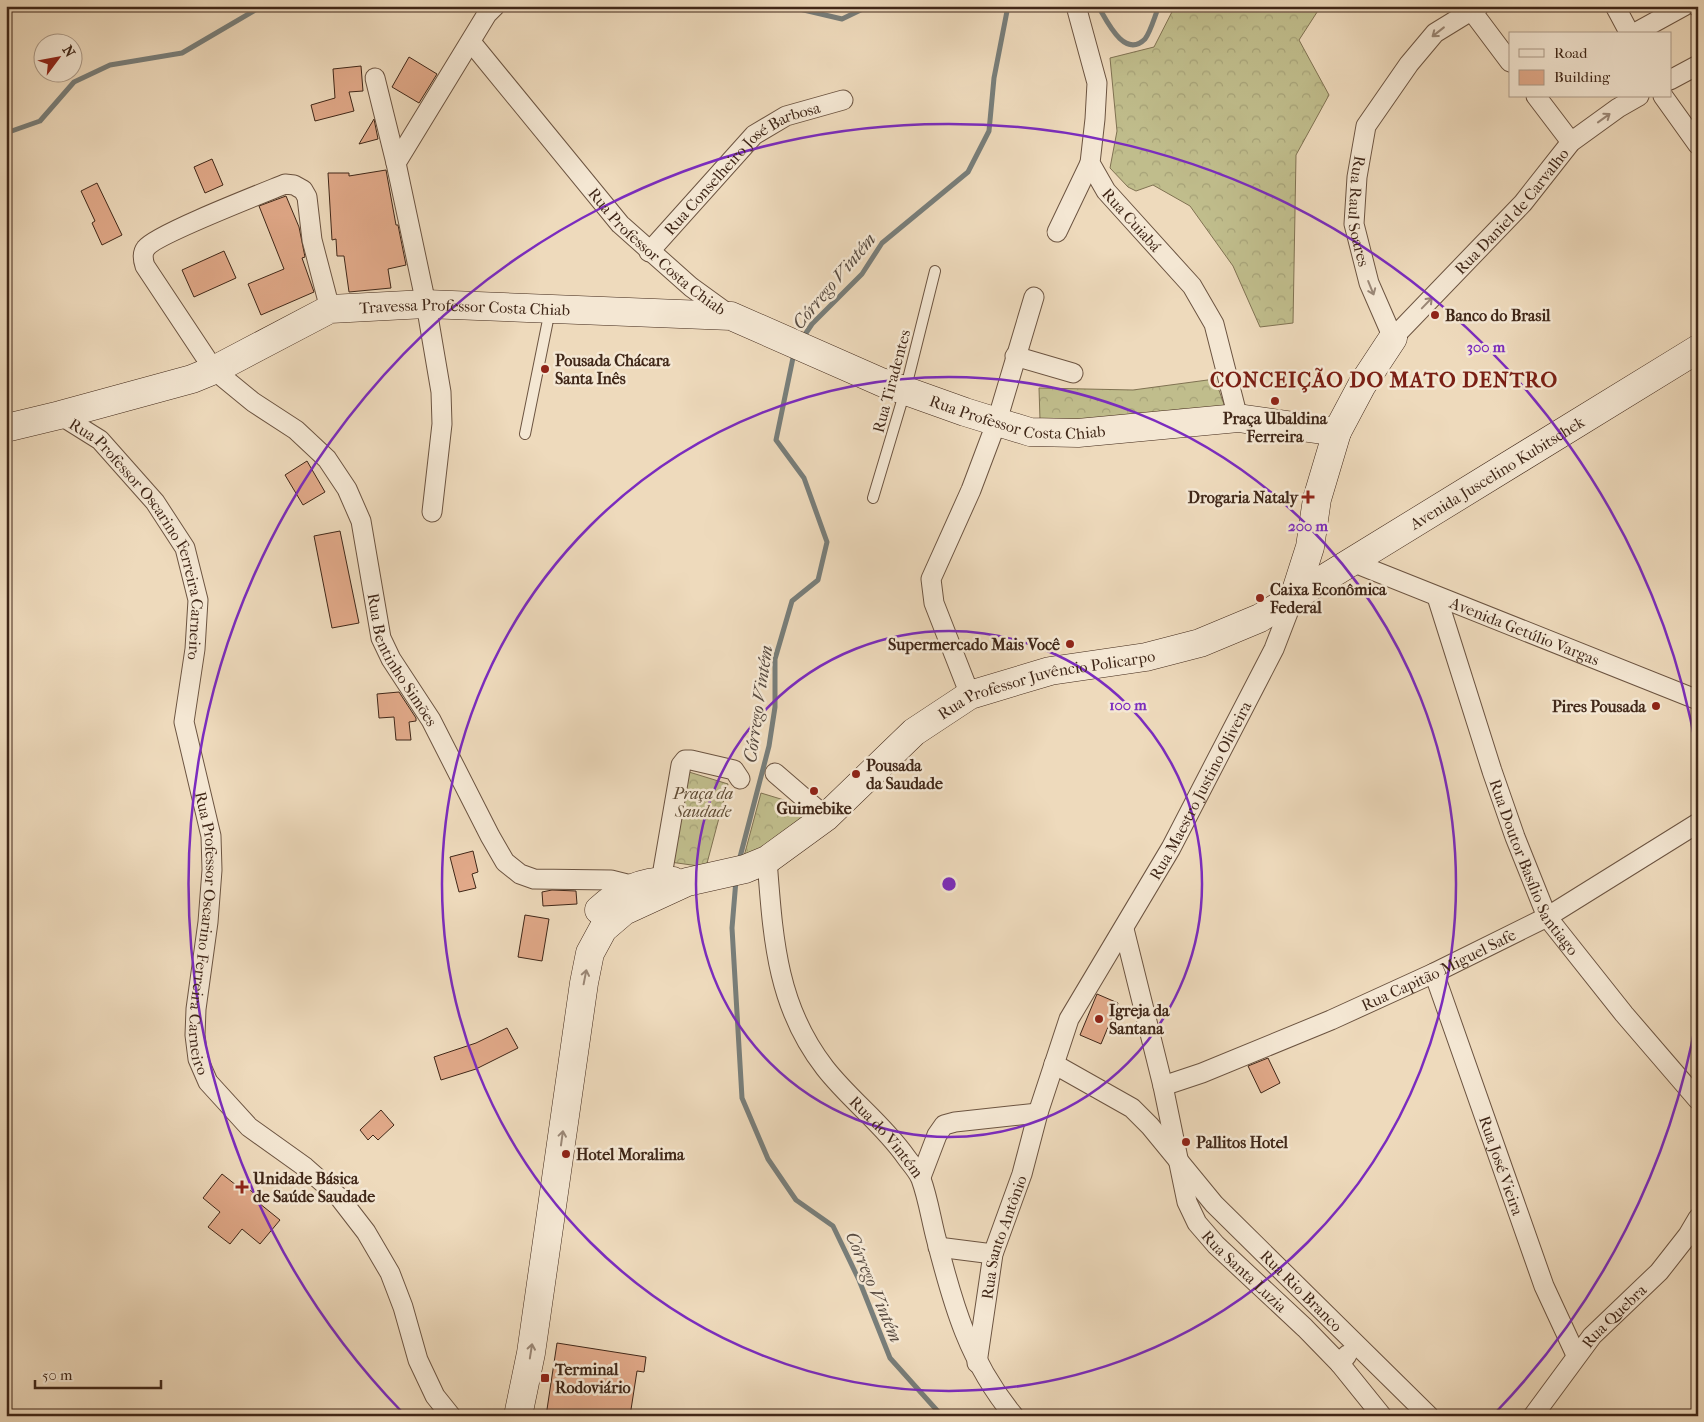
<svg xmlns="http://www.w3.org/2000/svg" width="1704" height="1422" font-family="'IM FELL French Canon',serif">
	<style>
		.forest { fill: url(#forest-crowns); stroke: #807252 }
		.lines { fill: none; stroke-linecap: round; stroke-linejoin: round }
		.stream { stroke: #787e7a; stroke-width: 5 }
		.building { fill: #e1a989; stroke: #402718 }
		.lane-casing { stroke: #6c5441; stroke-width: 12 }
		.street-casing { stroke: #6c5441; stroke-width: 21 }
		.secondary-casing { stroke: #402718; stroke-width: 29 }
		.lane { stroke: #f4e7d3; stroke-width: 10 }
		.street { stroke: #f4e7d3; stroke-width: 19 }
		.secondary { stroke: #f4e7d3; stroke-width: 28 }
		.oneway { stroke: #9a8776 }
		.ring { fill: none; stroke: #7b2cbf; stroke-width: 2.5 }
		.poi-dot { fill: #8f2418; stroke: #f4e7d3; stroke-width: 2 }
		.labels { text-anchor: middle; stroke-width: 5; stroke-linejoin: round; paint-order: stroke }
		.street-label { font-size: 16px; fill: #402718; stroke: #f4e7d3 }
		.poi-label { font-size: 16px; font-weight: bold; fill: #402718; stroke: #f4e7d3; text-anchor: start }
		.park-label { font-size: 16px; font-style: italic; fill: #604c35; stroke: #f4e7d3 }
		.water-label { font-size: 18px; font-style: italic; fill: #584b41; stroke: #f4e7d3 }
		.district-label { font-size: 21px; font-weight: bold; letter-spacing: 1px; fill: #7a1f14; stroke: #f4e7d3 }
		.centre { fill: #7b2cbf; stroke: #f4e7d3; stroke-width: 2.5 }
		.ring-label { font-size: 15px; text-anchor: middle; font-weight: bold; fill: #7b2cbf; stroke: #f4e7d3; stroke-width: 5; stroke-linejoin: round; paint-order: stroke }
	</style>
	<defs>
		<pattern id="forest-crowns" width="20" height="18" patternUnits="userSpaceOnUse" patternTransform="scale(1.25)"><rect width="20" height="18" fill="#c0bd8c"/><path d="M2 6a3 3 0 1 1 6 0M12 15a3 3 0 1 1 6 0" fill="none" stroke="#a6a278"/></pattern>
	</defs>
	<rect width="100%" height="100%" fill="#eedabc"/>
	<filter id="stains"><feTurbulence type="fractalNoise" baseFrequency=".004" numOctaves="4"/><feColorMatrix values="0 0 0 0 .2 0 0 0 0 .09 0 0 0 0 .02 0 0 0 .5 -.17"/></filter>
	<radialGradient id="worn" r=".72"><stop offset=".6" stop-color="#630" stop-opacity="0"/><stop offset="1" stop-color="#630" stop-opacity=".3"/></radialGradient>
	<!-- forest -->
	<path class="forest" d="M1175,6H1321L1299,40L1329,95L1296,155L1293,323L1260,327L1233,266L1190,206L1153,185L1136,191L1128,187L1110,168L1117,131L1110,58L1154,47Z
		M1215,379L1226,410L1139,419L1040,420L1039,388L1133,390Z
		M689,772L728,784L706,867L670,862Z
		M761,793L784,800L811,817L743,860Z"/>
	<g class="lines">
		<!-- stream -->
		<path class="stream" d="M753,6L791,7L842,19L869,6
			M1098,6C1106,19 1124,60 1145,39C1151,31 1155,15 1159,6
			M6,133L40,121L74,82L110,65L182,53L262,6
			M802,339L812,324L862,274L882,243L968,172L989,131L994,78L1008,6
			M739,861L769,746L775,707V659L792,601L818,580L827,542L804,478L776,440L794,353
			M736,880L732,928L742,1098L768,1159L796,1200L833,1226L859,1280L890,1358L942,1416"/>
	</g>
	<!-- building -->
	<path class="building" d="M409,57L437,74L419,103L392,87Z
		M361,66L363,91L349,92L354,111L315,121L311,105L335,98L333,69Z
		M374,119L378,139L359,144Z
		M212,159L223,185L205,193L194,167Z
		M386,170L396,225H398L406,265L388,269L391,288L349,292L344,256H337L336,239L332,240L328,173H349V176Z
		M97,183L122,235L102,245L92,223L95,221L81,191Z
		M286,196L299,227L305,257L302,258L314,292L261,315L248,284L284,269L259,206Z
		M224,251L236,278L194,297L182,270Z
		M307,461L325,492L303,505L285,475Z
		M340,531L359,623L332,628L314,536Z
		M399,692L416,718V721L409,722L411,740H396L394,717L379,718L377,694Z
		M473,851L478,872L472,874L476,888L459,892L450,857Z
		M552,890L576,891L577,904L543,906L542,892Z
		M525,915L549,919L542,961L518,957Z
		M1097,994L1118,1003L1101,1044L1080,1035Z
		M507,1028L518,1048L476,1069L441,1080L434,1057L476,1043Z
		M1268,1058L1280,1083L1261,1093L1248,1066Z
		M381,1110L394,1125L378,1140L373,1135L368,1140L360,1130Z
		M222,1174L241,1189L244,1185L256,1195L254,1199L280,1220L260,1244L242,1229L230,1244L208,1227L220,1212L203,1198Z
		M557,1343L646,1357L644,1372L637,1371L630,1416H546Z"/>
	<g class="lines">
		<defs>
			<path id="lane" d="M525,434L550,310
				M873,498L905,391L935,271"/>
			<g id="street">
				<path id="s1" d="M1076,6L1097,83L1095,119L1090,163L1106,191L1192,286L1214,324L1238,418"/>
				<path id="s2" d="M1479,6L1435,33L1409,64L1366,126L1357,177L1354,224L1369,283L1393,338L1523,203L1571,142L1618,108L1639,96"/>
				<path d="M1615,6L1630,34"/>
				<path d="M1698,6V7"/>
				<path d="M1471,10L1510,62"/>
				<path d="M1633,34L1684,6"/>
				<path id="s3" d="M471,42L620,224L691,287L731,316"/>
				<path d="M375,78L396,163"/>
				<path d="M1670,80L1698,65"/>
				<path d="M1536,96L1571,142"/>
				<path d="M1663,96L1698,145"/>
				<path d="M1057,232L1090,163"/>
				<path id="s4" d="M649,252L754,135L786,116L843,100"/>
				<path id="s5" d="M330,309L312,240L307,197L303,190L294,185L285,184C263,193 155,235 146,248C142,253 143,260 145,266L214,370L253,402L296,430L327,459L347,489L361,521L381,638L391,659L431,720L490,836L505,862L520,874L534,879L611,880L635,886"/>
				<path d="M1015,356L1073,373"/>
				<path id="s6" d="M60,415L100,440L155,502L185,548L198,600L195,649L184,722L211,836L212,870L208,922L196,1009L195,1035L198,1059L208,1082L249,1127L305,1167L339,1197L366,1232L390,1273L403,1307L418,1360L435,1396L451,1416"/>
				<path d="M432,512L442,424L441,392L426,304L396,163L487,14L495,6"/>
				<path id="s7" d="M1352,562L1698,700"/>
				<path id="s8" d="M1437,597L1492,771L1515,837L1547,917L1624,1014L1698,1100"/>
				<path d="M970,695L934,603L931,579L971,490L997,421L1034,297"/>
				<path d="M775,773L826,817"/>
				<path id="s9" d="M767,860C773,936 776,1005 825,1068C850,1100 883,1124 906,1157C911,1164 918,1171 921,1179C928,1198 931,1219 936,1238C953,1305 969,1362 1014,1416"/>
				<path d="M659,893L681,765L685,760H691L734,770L740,779"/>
				<path id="s10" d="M1124,929L1163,1086L1187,1202L1197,1223L1216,1245L1305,1328L1340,1364"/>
				<path id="s11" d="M1434,973L1544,1286L1576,1355"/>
				<path id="s12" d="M1054,1064L1132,1108L1150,1126L1214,1204L1429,1416"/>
				<path id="s13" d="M1163,1086L1202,1073L1331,1020L1434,973L1547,917L1698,823"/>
				<path d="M921,1177L937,1135L944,1125L955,1122L1038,1113"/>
				<path d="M938,1247L993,1254"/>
				<path d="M1347,1355L1340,1364L1382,1416"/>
				<path id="s14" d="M977,1363L993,1254L1022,1174L1038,1113L1069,1019L1171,848L1274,649L1294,597"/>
				<path id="s15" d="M1533,1416L1592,1336L1659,1272L1688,1235L1698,1218"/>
			</g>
			<g id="secondary">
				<path id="s16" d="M6,428L60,415L192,379L214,370L330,309L426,304L731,316L881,382L965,412L1030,432L1078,433L1238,418L1337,432"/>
				<path d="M1294,597L1310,547L1317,499L1337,432L1362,385L1393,338"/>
				<path d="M599,910C620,890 644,880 673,881"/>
				<path id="s17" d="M518,1416L531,1353L584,983L590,953L603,929L624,911L687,882L745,869L767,860L826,817L914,732L970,695L1050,671L1146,657L1200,643L1260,618L1698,349"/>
			</g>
		</defs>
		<!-- lane casing -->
		<use href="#lane" class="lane-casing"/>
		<!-- street casing -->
		<use href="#street" class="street-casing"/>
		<!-- secondary casing -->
		<use href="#secondary" class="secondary-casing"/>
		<!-- lane -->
		<use href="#lane" class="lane"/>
		<!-- street -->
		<use href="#street" class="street"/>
		<!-- secondary -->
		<use href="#secondary" class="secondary"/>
	</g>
	<!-- one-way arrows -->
	<defs><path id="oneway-shaft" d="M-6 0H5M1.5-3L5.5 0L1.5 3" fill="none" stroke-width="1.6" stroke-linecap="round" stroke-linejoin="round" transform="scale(1.25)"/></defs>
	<g class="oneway">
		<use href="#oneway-shaft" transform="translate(1438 32) rotate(142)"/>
		<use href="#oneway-shaft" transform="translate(1604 118) rotate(-36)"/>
		<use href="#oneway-shaft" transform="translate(1371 288) rotate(68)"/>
		<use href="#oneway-shaft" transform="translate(1427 303) rotate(-46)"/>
		<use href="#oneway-shaft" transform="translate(585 977) rotate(-79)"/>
		<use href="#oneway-shaft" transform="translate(562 1138) rotate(-82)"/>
		<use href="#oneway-shaft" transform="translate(531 1351) rotate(-81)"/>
	</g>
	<!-- distance rings -->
	<g class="ring">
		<circle cx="949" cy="884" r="253"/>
		<circle cx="949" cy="884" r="507"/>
		<path d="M1697 1016A760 760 0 0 1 1496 1412M402 1412A760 760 0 1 1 1697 752"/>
	</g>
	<!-- markers -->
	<g class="poi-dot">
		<circle cx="1435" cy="315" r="5"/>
		<circle cx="545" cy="369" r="5"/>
		<circle cx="1275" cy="401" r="5"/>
		<path d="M1305.5 489.5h5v5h5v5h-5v5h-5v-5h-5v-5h5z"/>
		<circle cx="1260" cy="598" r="5"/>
		<circle cx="1070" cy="644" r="5"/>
		<circle cx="1656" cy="706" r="5"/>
		<circle cx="856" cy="774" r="5"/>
		<circle cx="814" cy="791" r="5"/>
		<circle cx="1099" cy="1019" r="5"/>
		<circle cx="1186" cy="1142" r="5"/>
		<circle cx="566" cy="1154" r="5"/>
		<path d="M239.5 1179.5h5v5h5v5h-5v5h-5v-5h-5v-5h5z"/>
		<rect x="540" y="1373" width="10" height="10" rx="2.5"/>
	</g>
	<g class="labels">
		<!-- street labels -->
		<g class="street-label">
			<text dy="6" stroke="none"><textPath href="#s4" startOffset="128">Rua Conselheiro José Barbosa</textPath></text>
			<text dy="6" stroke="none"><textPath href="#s2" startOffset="254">Rua Raul Soares</textPath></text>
			<text dy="6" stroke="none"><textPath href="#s2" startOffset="561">Rua Daniel de Carvalho</textPath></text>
			<text dy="6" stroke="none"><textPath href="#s1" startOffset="231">Rua Cuiabá</textPath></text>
			<text dy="6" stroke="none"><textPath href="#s3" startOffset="281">Rua Professor Costa Chiab</textPath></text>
			<text dy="6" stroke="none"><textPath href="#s16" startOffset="482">Travessa Professor Costa Chiab</textPath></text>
			<text transform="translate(891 381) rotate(-75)" y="6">Rua Tiradentes</text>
			<text dy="6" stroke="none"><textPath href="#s16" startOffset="1055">Rua Professor Costa Chiab</textPath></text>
			<text dy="6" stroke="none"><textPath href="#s17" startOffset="1518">Avenida Juscelino Kubitschek</textPath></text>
			<text dy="6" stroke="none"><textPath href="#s6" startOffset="156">Rua Professor Oscarino Ferreira Carneiro</textPath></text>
			<text dy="6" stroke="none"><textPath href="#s7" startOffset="186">Avenida Getúlio Vargas</textPath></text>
			<text dy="6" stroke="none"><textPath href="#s5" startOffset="801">Rua Bentinho Simões</textPath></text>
			<text dy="6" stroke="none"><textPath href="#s17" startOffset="1015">Rua Professor Juvêncio Policarpo</textPath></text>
			<text dy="6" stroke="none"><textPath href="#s14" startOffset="621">Rua Maestro Justino Oliveira</textPath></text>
			<text dy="6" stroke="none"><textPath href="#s8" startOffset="288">Rua Doutor Basílio Santiago</textPath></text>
			<text dy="6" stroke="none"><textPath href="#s6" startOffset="576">Rua Professor Oscarino Ferreira Carneiro</textPath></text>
			<text dy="6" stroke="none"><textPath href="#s13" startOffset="299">Rua Capitão Miguel Safe</textPath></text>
			<text dy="6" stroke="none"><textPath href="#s9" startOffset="312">Rua do Vintém</textPath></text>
			<text dy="6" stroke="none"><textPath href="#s11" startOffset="204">Rua José Vieira</textPath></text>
			<text dy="6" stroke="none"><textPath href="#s14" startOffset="129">Rua Santo Antônio</textPath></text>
			<text dy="6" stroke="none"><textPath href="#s10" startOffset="371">Rua Santa Luzia</textPath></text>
			<text dy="6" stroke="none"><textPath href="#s12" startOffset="339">Rua Rio Branco</textPath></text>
			<text dy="6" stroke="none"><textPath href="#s15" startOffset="129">Rua Quebra</textPath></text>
		</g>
		<!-- poi labels -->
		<g class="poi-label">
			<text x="1445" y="321">Banco do Brasil</text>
			<text x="555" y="366">Pousada Chácara<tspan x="555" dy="18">Santa Inês</tspan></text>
			<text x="1275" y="424" text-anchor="middle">Praça Ubaldina<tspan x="1275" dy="18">Ferreira</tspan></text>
			<text x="1298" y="503" text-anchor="end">Drogaria Nataly</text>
			<text x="1270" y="595">Caixa Econômica<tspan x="1270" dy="18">Federal</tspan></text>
			<text x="1060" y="650" text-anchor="end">Supermercado Mais Você</text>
			<text x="1646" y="712" text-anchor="end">Pires Pousada</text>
			<text x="866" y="771">Pousada<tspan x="866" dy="18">da Saudade</tspan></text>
			<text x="814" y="814" text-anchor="middle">Guimebike</text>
			<text x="1109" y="1016">Igreja da<tspan x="1109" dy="18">Santana</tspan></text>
			<text x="1196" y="1148">Pallitos Hotel</text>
			<text x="576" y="1160">Hotel Moralima</text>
			<text x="253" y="1184">Unidade Básica<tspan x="253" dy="18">de Saúde Saudade</tspan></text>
			<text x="555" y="1375">Terminal<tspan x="555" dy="18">Rodoviário</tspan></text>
		</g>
		<!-- park labels -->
		<g class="park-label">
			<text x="703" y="799">Praça da<tspan x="703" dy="18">Saudade</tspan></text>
		</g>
		<!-- water labels -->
		<g class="water-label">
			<text transform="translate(834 281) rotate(-50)" y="6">Córrego Vintém</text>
			<text transform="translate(758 704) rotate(-82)" y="6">Córrego Vintém</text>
			<text transform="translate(874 1287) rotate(67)" y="6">Córrego Vintém</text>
		</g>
		<!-- district labels -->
		<g class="district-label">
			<text x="1384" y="387">CONCEIÇÃO DO MATO DENTRO</text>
		</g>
	</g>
	<circle cx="949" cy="884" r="8" class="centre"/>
	<g class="ring-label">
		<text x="1486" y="352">300 m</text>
		<text x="1308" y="531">200 m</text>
		<text x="1128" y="710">100 m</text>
	</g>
	<!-- margin -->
	<rect width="1704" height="1422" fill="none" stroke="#eedabc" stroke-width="25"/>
	<rect x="8" y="8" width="1689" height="1407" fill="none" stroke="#402718" stroke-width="2.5"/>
	<rect x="12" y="12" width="1679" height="1397" fill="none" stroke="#402718"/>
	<!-- legend -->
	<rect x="1509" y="32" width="162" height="65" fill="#f4e7d3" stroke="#ac9a88"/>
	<rect x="1519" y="49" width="25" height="8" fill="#f4e7d3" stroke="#ac9a88"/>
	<text x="1554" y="58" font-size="15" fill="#402718">Road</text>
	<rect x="1519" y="70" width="25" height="15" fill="#e1a989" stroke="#ac9a88"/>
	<text x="1554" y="82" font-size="15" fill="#402718">Building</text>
	<!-- north arrow -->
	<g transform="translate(58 58) rotate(58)"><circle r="24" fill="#f4e7d3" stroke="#ac9a88"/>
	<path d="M0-4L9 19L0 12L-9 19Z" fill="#8f2418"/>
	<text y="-8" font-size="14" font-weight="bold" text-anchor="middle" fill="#402718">N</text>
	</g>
	<!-- scale -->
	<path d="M35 1380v8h126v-8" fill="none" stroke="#402718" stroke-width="2.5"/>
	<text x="42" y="1380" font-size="15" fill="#402718" stroke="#f4e7d3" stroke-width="4" paint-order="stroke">50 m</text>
	<rect width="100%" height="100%" filter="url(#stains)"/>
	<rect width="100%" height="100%" fill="url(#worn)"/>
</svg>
